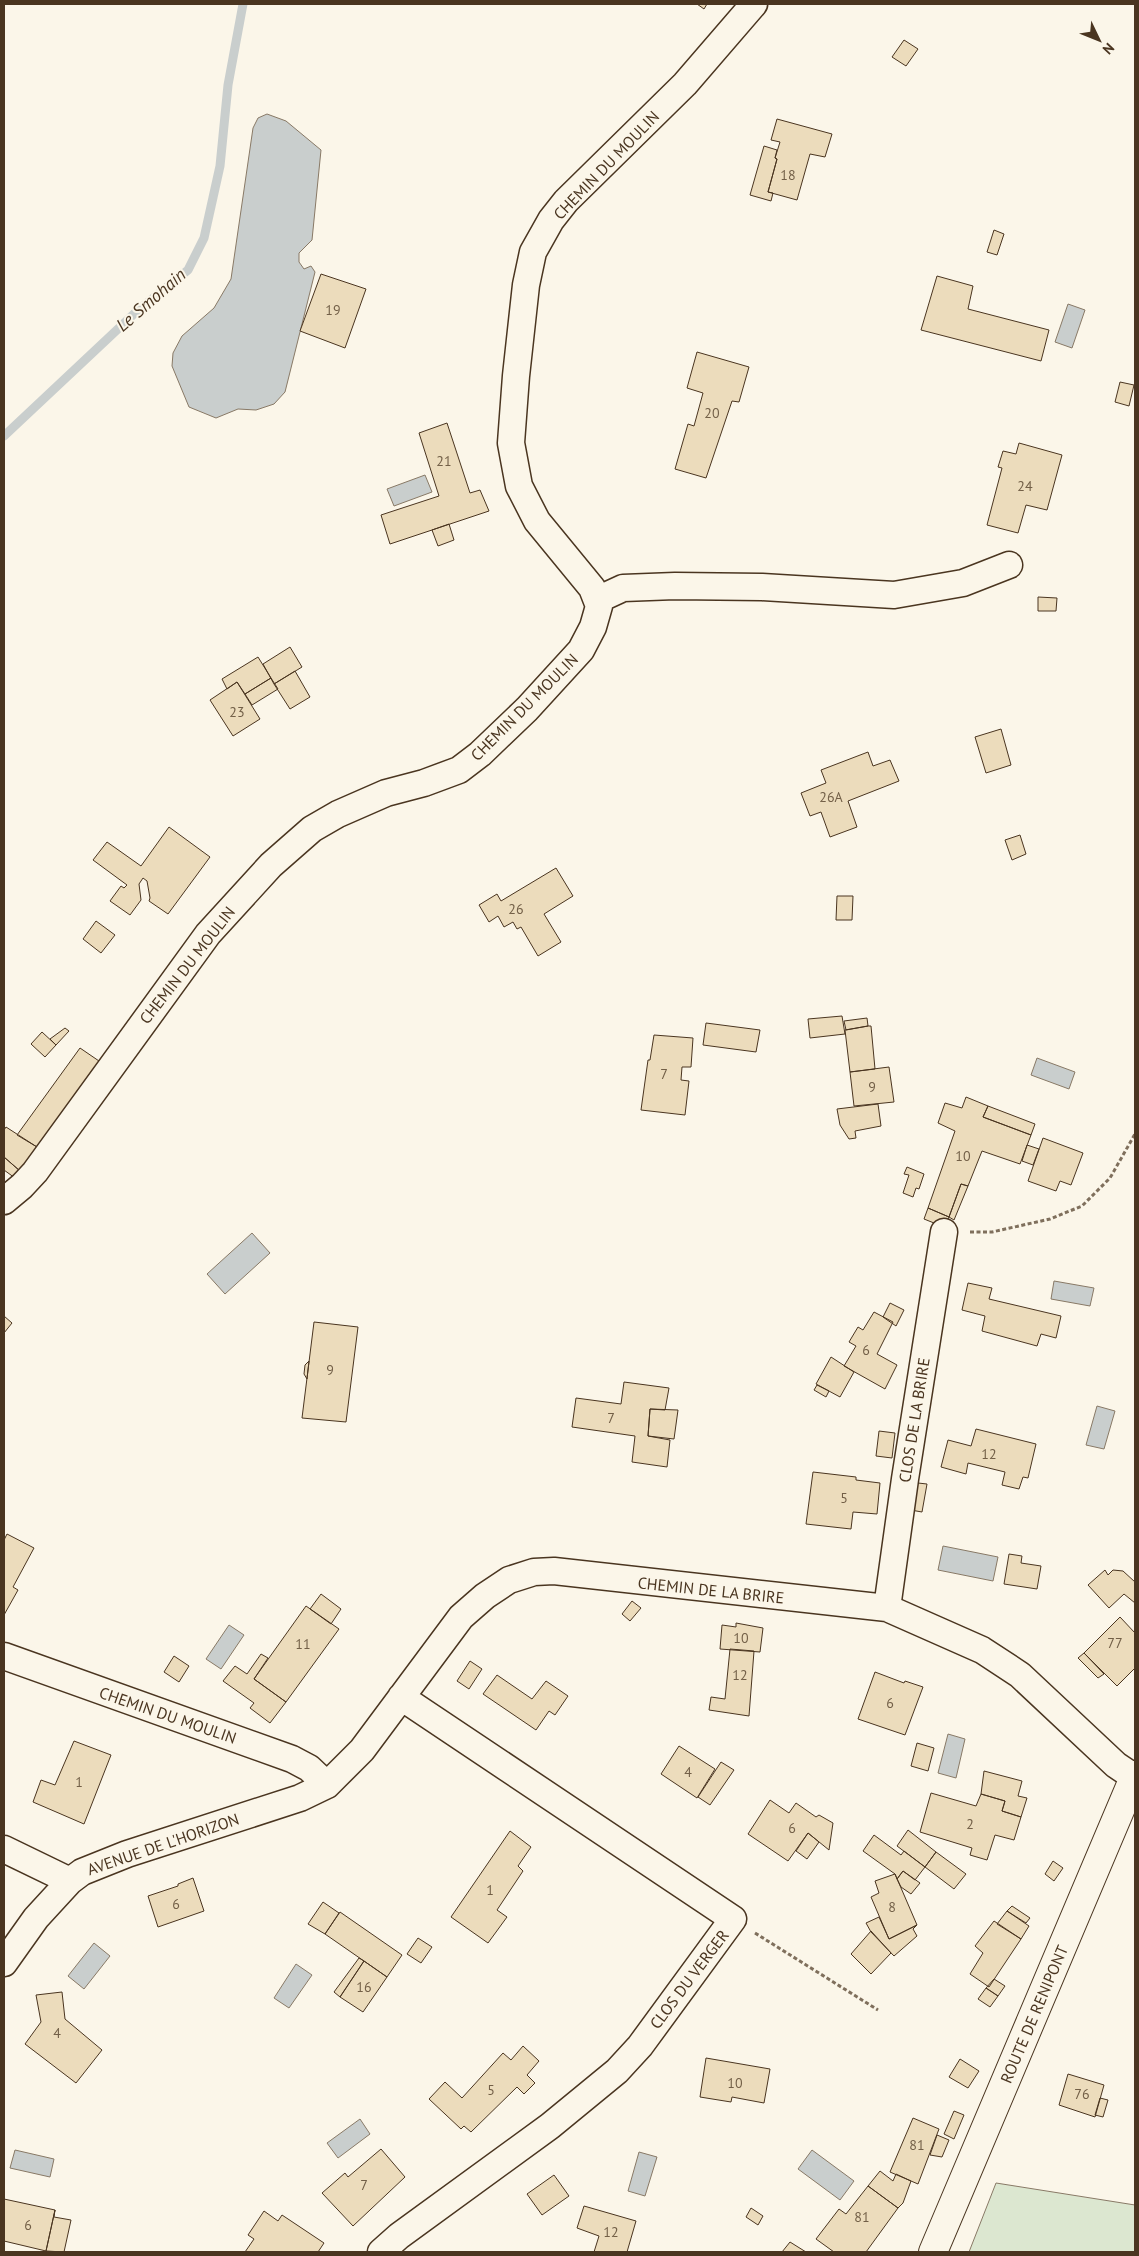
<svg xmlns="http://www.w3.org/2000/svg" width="1139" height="2256" font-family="'PT Sans',sans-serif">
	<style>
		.green { fill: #dce7d0; stroke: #887966 }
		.water { fill: #c9cecd; stroke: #887966 }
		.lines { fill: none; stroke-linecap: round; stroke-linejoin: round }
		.stream { stroke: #c9cecd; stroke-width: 9 }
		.building { fill: #ecdcbc; stroke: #4a3520 }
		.minor-casing { stroke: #4a3520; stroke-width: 29 }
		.tertiary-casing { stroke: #4a3520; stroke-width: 30 }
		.path { stroke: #7f6f5c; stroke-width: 3; stroke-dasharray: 4 2.5; stroke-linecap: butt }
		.minor { stroke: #fbf6e9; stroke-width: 26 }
		.tertiary { stroke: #fbf6e9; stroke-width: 28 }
		.labels { text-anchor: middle; stroke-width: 4; stroke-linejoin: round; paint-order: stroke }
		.number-label { font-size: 14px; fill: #725f47 }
		.street-label { font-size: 16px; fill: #4a3520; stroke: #fbf6e9 }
		.water-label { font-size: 18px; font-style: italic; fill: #4a3520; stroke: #fbf6e9 }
	</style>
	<rect width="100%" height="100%" fill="#fbf6e9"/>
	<!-- green -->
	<path class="green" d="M996,2183L1135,2205V2252H969Z"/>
	<!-- water -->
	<path class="water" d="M267,114L286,121L321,150L312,240L299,253V262L304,269L311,266L315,272L285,392L274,404L256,410L238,409L216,418L189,407L172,366L173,353L182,336L214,308L231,279L253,128L258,118Z
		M1068,304L1085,310L1072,348L1055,342Z
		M425,475L432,492L394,506L387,489Z
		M1037,1058L1075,1072L1069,1089L1031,1075Z
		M252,1233L270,1253L225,1294L207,1274Z
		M1054,1281L1094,1288L1090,1306L1051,1299Z
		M1097,1406L1115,1411L1104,1449L1086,1445Z
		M943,1546L998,1557L993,1581L938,1570Z
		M229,1625L244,1635L221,1669L206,1659Z
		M948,1734L965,1739L956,1778L938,1773Z
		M94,1943L110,1956L84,1989L68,1976Z
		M296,1964L312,1975L289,2008L274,1998Z
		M360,2119L370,2134L338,2158L327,2143Z
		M15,2150L54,2159L50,2177L10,2168Z
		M812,2150L854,2181L840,2200L798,2169Z
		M639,2152L657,2157L645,2196L628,2191Z"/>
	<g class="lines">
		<!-- stream -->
		<path class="stream" d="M4,436L136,312L188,270L204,238L220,166L228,85L243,4"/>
	</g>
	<!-- building -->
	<path class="building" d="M697,4H707L704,9Z
		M904,40L918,49L906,66L892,57Z
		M777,119L832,134L825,157L810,154L797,200L768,192L777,159L775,158L780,142L771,140Z
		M764,146L777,150L775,158L777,159L768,192L773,193L771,201L750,195Z
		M994,230L1004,234L997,255L987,252Z
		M321,274L366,289L345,348L300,331Z
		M937,276L973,286L968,309L1049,330L1041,361L921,330Z
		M697,352L749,367L739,402L732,401L706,478L675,469L688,424L694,426L703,393L687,388Z
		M1120,382L1134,385L1129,406L1115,402Z
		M447,423L470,493L480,490L489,511L390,544L381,515L439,496L419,433Z
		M1019,443L1062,455L1047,510L1026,505L1018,533L987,525L1002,468L998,467L1003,451L1016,454Z
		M449,524L454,540L438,546L432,530Z
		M1038,597L1057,598L1056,611H1038Z
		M290,647L302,667L274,684L263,664Z
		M258,657L271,678L245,694L237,682L227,689L222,679Z
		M295,671L310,697L290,709L274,684Z
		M271,678L278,689L252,705L245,694Z
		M237,682L260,719L233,736L210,700Z
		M1001,729L1011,765L986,773L975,737Z
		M868,752L873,766L890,760L899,781L848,801L857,827L830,837L821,812L810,816L801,793L826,783L821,770Z
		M169,827L210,857L168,914L149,901L150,898L147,881L143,878L139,884L141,900L130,915L110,901L121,886L124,888L127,885L93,860L107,842L141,866Z
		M1020,835L1026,854L1012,860L1005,840Z
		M556,868L573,896L544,914L561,942L538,956L521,927L517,929L513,922L504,927L498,916L489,922L479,905L497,894L501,901Z
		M837,896H853L852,920H836Z
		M96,921L115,935L101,953L83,939Z
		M842,1016L845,1034L810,1038L808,1019Z
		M867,1018L868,1026L846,1030L844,1021Z
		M706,1023L760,1030L756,1052L703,1045Z
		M868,1026H871L875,1069L850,1072L845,1030Z
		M65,1028L69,1031L56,1045L50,1039Z
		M42,1032L56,1045L45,1057L31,1044Z
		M654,1035L693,1038L691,1067H682L681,1080L689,1081L685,1115L641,1110L648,1060H650Z
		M80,1048L99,1061L37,1147L17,1135Z
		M889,1067L894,1102L854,1106L850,1072Z
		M966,1097L988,1106L983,1117L1031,1135L1020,1164L982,1151L968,1186L961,1184L949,1217L928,1208L955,1131L938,1123L945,1103L962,1108Z
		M878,1104L881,1126L855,1131L856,1138L849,1139L840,1125L837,1109Z
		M988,1106L1035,1124L1031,1135L983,1117Z
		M6,1127L37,1147L20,1171L4,1157V1130Z
		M1043,1138L1083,1153L1071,1185L1060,1181L1056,1191L1028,1181Z
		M1027,1145L1039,1149L1033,1165L1022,1161Z
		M4,1157L20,1171L15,1178L4,1170Z
		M907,1167L924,1174L919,1189L916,1188L913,1197L903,1193L909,1175L904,1174Z
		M961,1184L968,1186L954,1220L949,1217Z
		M928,1208L949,1217L944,1227L924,1219Z
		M968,1283L992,1288L989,1299L1061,1316L1056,1338L1041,1334L1037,1346L982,1331L985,1316L962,1310Z
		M890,1303L904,1310L896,1326L883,1317Z
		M874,1312L893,1322L877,1354L897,1365L885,1389L844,1366L856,1346L849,1342L858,1327L863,1330Z
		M4,1316L12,1323L4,1333Z
		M314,1322L358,1327L346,1422L302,1418Z
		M831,1357L854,1372L840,1397L816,1384Z
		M309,1361L307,1379L304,1374L305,1365Z
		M624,1382L669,1388L665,1410L650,1409L648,1436L670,1440L667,1467L632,1462L635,1436L572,1427L576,1398L621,1404Z
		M817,1385L829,1391L826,1397L814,1390Z
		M650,1409L678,1410L674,1439L648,1436Z
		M976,1429L1036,1444L1028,1478L1023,1477L1019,1489L1002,1485L1005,1472L968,1463L966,1474L941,1467L948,1440L971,1446Z
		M879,1431L895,1433L892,1458L876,1456Z
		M813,1472L856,1477V1480L880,1483L877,1514L853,1512L851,1529L806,1524Z
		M909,1482L927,1484L922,1512L905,1509Z
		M7,1534L34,1548L13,1587L18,1590L4,1615V1540Z
		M1009,1554L1022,1556L1021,1563L1041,1566L1037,1589L1004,1584Z
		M1105,1570L1108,1575L1113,1570L1123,1571L1135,1582V1603L1124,1594L1109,1608L1088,1585Z
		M321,1594L341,1609L331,1624L310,1609Z
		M632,1601L641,1608L630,1621L622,1614Z
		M306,1606L339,1629L286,1702L254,1679Z
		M1120,1617L1135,1633V1668L1117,1686L1084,1653Z
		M736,1623L763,1628L760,1652L720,1649L722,1625L736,1627Z
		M730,1649L754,1651L749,1716L709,1710L711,1697L725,1699Z
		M1084,1653L1104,1674L1098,1678L1078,1658Z
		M261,1654L268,1658L254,1679L286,1702L270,1723L250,1708L254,1703L223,1681L235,1666L247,1674Z
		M174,1656L189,1666L179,1682L164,1672Z
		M470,1661L482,1669L469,1689L457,1681Z
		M875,1672L904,1683L905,1681L923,1687L905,1735L858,1719Z
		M497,1675L532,1699L546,1681L568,1696L555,1715L549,1711L536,1730L483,1694Z
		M74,1741L111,1755L84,1824L33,1802L41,1780L55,1785Z
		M917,1743L934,1748L928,1771L911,1766Z
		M679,1746L715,1769L697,1798L661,1774Z
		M721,1762L734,1770L710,1805L698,1797Z
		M984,1771L1022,1781L1018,1796L1027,1798L1021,1817L1002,1811L1005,1801L981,1794Z
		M931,1793L976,1806L981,1794L1005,1801L1002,1811L1021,1817L1014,1840L995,1835L987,1860L970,1855L972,1848L920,1832Z
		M770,1800L789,1813L796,1803L816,1817L819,1815L833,1823L829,1850L808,1833L788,1861L748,1834Z
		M908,1830L936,1852L925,1867L897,1846Z
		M510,1831L531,1847L518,1866L523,1871L497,1910L507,1917L488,1943L451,1917Z
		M808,1833L819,1842L807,1859L796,1851Z
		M874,1835L901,1855L904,1851L925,1867L915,1880L903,1871L897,1879L895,1874L863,1851Z
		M936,1852L966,1874L954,1889L925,1867Z
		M1053,1861L1063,1868L1054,1881L1045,1874Z
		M903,1871L920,1883L911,1894L901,1887L897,1879Z
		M895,1874L917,1925L889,1939L871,1897L879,1893L875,1881Z
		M193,1878L204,1911L158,1927L148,1896L178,1886V1884Z
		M323,1902L339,1913L325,1934L308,1924Z
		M1012,1906L1030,1918L1026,1923L1007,1911Z
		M1007,1911L1029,1926L1021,1939L997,1924Z
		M340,1912L402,1955L387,1977L325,1934Z
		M879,1917L889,1939L917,1925L913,1929L917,1936L894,1956L871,1932L866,1923Z
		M994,1921L1021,1939L989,1987L970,1974L983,1953L975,1946Z
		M871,1931L891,1953L871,1974L851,1954Z
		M418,1938L432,1947L421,1963L407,1954Z
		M359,1958L364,1961L340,1997L334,1992Z
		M364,1961L387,1977L363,2012L340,1997Z
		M994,1979L1005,1986L998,1996L986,1988Z
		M986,1988L998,1996L990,2007L978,1999Z
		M62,1992L65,2019L102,2050L76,2083L25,2044L41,2022L36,1995Z
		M523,2046L539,2061L527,2075L535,2083L524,2094L517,2087L471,2132L464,2126L461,2129L429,2099L445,2082L462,2098L503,2053L511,2060Z
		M706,2058L770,2069L764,2103L732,2097L731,2102L700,2097Z
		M960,2059L979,2071L968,2088L949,2077Z
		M1068,2074L1104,2085L1095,2117L1059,2105Z
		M1100,2098L1108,2100L1103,2117L1095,2115Z
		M954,2111L964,2115L954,2139L944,2134Z
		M913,2118L939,2129L918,2184L890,2172Z
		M937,2135L949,2140L942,2157L930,2155Z
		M381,2149L405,2177L353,2226L322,2193L345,2173L348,2177Z
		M880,2171L893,2181L896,2174L911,2181L903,2203L898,2208L868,2186Z
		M554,2175L569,2196L542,2215L527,2194Z
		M868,2186L898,2208L866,2252H834L816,2239L839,2209L846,2214Z
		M4,2199L55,2210L46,2251L4,2241Z
		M584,2206L636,2221L627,2252H594L599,2236L577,2228Z
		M751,2208L763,2216L758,2225L746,2217Z
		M55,2210L54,2217L71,2220L64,2252L46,2251Z
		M264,2211L278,2221L282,2215L324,2243L318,2252H245L254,2239L248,2235Z
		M790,2242L806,2252H782Z"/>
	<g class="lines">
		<defs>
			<path id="minor" d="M597,600L623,588L675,586L762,587L894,595L963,583L1009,565
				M4,1201L22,1186L35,1172L208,934L271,865L312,829L338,814L386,793L424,783L459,770L480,754L527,709L581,650L593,627L599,606L592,588L537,521L519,486L511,443L516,376L526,285L533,252L551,220L566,201L685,84L754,4
				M887,1608L905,1479L944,1232
				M4,1656L292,1759L309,1768L327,1785
				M4,1849L70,1881
				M4,1963L36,1918L70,1881L82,1872L127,1854L300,1798L327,1785L362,1750L461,1617L485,1596L509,1580L534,1572L554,1571L887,1608L982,1650L1020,1675L1116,1765L1134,1777
				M381,2252L399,2236L550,2126L617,2071L640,2046L733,1919L401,1697"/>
			<path id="tertiary" d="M933,2252L1135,1775"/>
		</defs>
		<!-- minor casing -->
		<use href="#minor" class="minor-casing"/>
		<!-- tertiary casing -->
		<use href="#tertiary" class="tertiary-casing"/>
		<!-- path -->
		<path class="path" d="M970,1232H992L1050,1219L1082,1206L1110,1178L1135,1134
			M755,1933L878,2010"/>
		<!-- minor -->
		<use href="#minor" class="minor"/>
		<!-- tertiary -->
		<use href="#tertiary" class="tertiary"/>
	</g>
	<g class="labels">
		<!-- number labels -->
		<g class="number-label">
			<text x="788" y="180">18</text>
			<text x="333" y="315">19</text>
			<text x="712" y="418">20</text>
			<text x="444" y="466">21</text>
			<text x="1025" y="491">24</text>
			<text x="237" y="717">23</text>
			<text x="831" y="802">26A</text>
			<text x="516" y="914">26</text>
			<text x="664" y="1079">7</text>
			<text x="872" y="1092">9</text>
			<text x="963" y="1161">10</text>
			<text x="866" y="1355">6</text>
			<text x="330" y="1375">9</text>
			<text x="611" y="1423">7</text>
			<text x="989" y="1459">12</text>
			<text x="844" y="1503">5</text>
			<text x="741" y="1643">10</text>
			<text x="1115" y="1648">77</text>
			<text x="303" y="1649">11</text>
			<text x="740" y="1680">12</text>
			<text x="890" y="1708">6</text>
			<text x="688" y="1777">4</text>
			<text x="79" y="1787">1</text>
			<text x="970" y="1829">2</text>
			<text x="792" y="1833">6</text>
			<text x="490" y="1895">1</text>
			<text x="176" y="1909">6</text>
			<text x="892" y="1912">8</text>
			<text x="364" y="1992">16</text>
			<text x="57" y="2038">4</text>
			<text x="735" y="2088">10</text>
			<text x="491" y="2095">5</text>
			<text x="1082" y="2099">76</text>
			<text x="917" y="2150">81</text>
			<text x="364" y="2190">7</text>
			<text x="862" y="2222">81</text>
			<text x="28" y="2230">6</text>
			<text x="611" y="2237">12</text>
		</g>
		<!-- street labels -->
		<g class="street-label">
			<text transform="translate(606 165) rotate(-46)" y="6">CHEMIN DU MOULIN</text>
			<text transform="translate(524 707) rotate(-45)" y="6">CHEMIN DU MOULIN</text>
			<text transform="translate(187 965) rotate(-52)" y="6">CHEMIN DU MOULIN</text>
			<text transform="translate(914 1420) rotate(-81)" y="6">CLOS DE LA BRIRE</text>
			<text transform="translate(711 1590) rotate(6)" y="6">CHEMIN DE LA BRIRE</text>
			<text transform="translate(168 1715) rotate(19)" y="6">CHEMIN DU MOULIN</text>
			<text transform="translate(163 1844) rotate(-19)" y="6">AVENUE DE L'HORIZON</text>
			<text transform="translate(689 1979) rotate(-53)" y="6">CLOS DU VERGER</text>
			<text transform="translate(1034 2014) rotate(-67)" y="6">ROUTE DE RENIPONT</text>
		</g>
		<!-- water labels -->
		<g class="water-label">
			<text transform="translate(151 300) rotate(-41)" y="6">Le Smohain</text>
		</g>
	</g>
	<!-- border -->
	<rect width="1139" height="2256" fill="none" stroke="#4a3520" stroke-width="10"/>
	<!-- north arrow -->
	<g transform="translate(1099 40) rotate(133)" stroke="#fbf6e9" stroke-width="4" paint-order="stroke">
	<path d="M0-4L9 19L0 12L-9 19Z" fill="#4a3520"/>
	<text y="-8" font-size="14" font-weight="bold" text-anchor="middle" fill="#4a3520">N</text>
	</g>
</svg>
